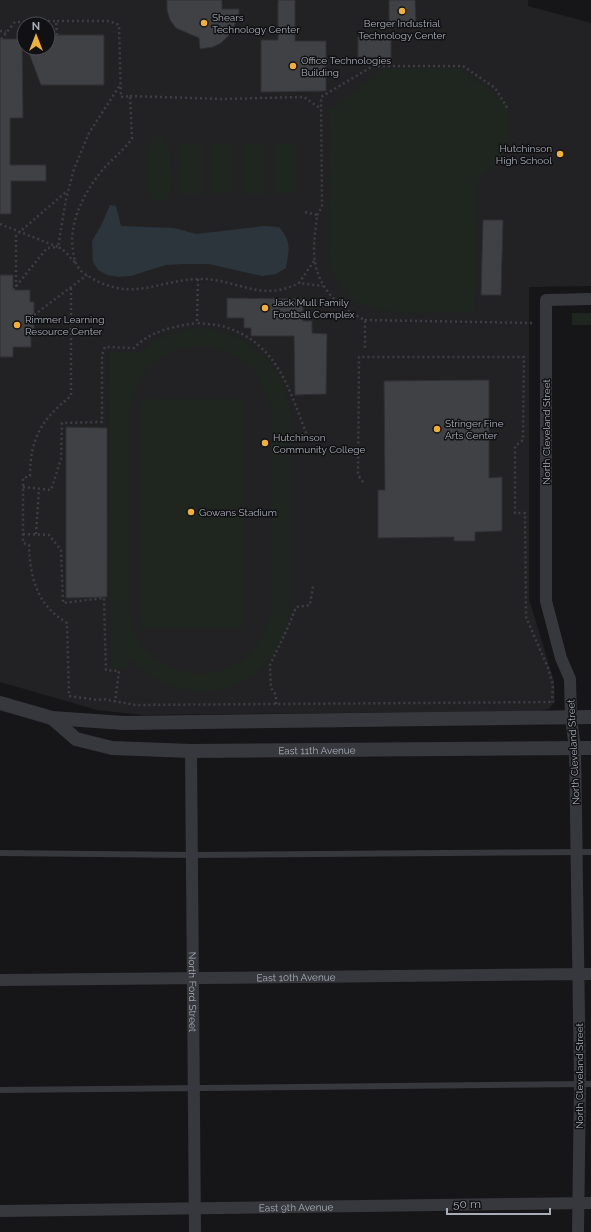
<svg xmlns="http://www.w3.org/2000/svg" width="591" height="1232" font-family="Raleway,sans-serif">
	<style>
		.built { fill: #222225; fill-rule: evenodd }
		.green { fill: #1e261f; fill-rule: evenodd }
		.water { fill: #2c353c }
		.building { fill: #404145; stroke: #303034 }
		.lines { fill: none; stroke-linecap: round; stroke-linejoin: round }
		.path { stroke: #3d3f44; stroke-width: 2.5; stroke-dasharray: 2 3; stroke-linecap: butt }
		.service { stroke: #37383d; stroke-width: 6 }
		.minor { stroke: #37383d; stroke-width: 12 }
		.tertiary { stroke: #37383d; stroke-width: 14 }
		.poi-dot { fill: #f2b134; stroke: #111113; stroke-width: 1.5 }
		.labels { text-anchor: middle; stroke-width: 3; stroke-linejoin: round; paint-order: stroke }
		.poi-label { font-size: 10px; fill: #a8adb8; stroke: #111113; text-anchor: start }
		.street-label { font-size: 10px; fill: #a8adb8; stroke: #111113 }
	</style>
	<rect width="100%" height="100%" fill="#161618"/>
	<!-- built -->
	<path class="built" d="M0,0H528V6L591,23V286L529,287V599L554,681L555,701L549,709L539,711L142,715L97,710L0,682ZM24,24H48V48H24Z"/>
	<!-- green -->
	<path class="green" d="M460,68L508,105L509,149L478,181L474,312L396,313L355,303L329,269L330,110L383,69Z
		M153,137H166V145H170L171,194H166V201H153V194H148V145H153Z
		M179,144H202V194H179Z
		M211,144H233V193H211Z
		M243,144H265V194H243Z
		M274,144H296V193H274Z
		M572,313H591V325H572Z
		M200,328C250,334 280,359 290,409V603C286,691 187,721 129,657L128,669L111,668L109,352H141C158,336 178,331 200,328ZM208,346L228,351L245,362L259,376L271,408L272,603C260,702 131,692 129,602V420C133,386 149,354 186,347C193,346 201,346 208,346Z
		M141,399H244V628H141Z"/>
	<!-- water -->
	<path class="water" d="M110,205L116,206L121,226L174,228L196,234L264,226L279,227C292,242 289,249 286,268L276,274L262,276L209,264H183L166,265L131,276L118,277L107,275L98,270L93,262L92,241L101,226Z"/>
	<!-- building -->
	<path class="building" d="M167,0H222V9H239V17L229,35L221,43L213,47L200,49L199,38L176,28L170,20L167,10Z
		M278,0H295V41H326V91L261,92V40H278Z
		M389,0H415L416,22H389Z
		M57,35H104V85H41L27,48H48V36Z
		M358,37L391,38V58L358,57Z
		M0,39H22L23,118H10V165H46V181H11V214H0Z
		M483,220H503L501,295H481Z
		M0,275H13V290H30V302H34V334H31V347H13V357H0Z
		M227,298L303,299V321H312V333L327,334L326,394L295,395L294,336H251V328H244V318H227Z
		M489,380V478L502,477V531L475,532V541H454V537L378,538V490H385L384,381Z
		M66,427L107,428V597L66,598Z"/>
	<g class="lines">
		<!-- path -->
		<path class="path" d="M0,31L6,32
			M57,35L56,21H109L119,25L121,97L130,96L132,139C124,149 115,157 106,166C87,187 68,221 73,250C74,260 76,268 85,274C95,281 111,288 124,289C149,291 174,279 199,279C236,278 260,303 299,283
			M1,39L15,22L56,21
			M130,96L223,99L304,97L321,109
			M305,212L317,215C316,227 314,238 314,249C314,284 335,306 365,320V348
			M317,215L322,207L321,97L373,66H463L495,88L508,109
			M0,224L58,247
			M314,261L299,283L323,286
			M75,262C68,257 67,251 58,247L66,199L74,169L89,133L120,85
			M198,279L197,323C206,324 216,324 225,327C280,344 290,394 309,440
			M16,287V235L67,191
			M71,288V396C42,419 30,438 30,476L23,478V543L29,545C30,578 37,605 67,623L69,696L98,700L103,699L135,705L554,702
			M13,290L47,248L58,247
			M34,315L87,275
			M365,320L534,323
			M363,482L358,475L359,357H524L523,440L515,446V513H525L526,617L548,668L553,685L552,702
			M23,487L51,490L61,459L62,423L102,422V355L105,347L134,348C150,331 175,326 197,323
			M23,534L49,535L61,550L63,603L104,598L106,670L119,671L115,702
			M36,534L39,489
			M276,704V695L271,688L270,665L289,625L296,607L310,605L313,586"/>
		<!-- service -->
		<path class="service" d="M0,853L192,855L591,852
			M0,1090L591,1084"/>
		<!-- minor -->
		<g class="minor">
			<path id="s1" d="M191,751L195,1232"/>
			<path id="s2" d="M0,980L591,974"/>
			<path id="s3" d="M0,1211L591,1203"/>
			<path d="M578,1232L580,1084L575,748L571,718L570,679L561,658L546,601V300L591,299"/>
		</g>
		<!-- tertiary -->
		<g class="tertiary">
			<path d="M0,703L52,718L124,723L591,717"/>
			<path id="s4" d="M52,718L76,739L112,748L191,751L591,748"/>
		</g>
	</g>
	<!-- markers -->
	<g class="poi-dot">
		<circle cx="402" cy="11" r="4"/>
		<circle cx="204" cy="23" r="4"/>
		<circle cx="293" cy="66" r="4"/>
		<circle cx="560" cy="154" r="4"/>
		<circle cx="265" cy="308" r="4"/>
		<circle cx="17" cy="325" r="4"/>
		<circle cx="437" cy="429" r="4"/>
		<circle cx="265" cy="443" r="4"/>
		<circle cx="191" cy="512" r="4"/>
	</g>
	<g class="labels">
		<!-- poi labels -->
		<g class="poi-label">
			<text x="212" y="21">Shears<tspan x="212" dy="12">Technology Center</tspan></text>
			<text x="402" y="27" text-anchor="middle">Berger Industrial<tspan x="402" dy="12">Technology Center</tspan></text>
			<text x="301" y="64">Office Technologies<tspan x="301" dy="12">Building</tspan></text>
			<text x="552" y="152" text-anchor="end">Hutchinson<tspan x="552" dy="12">High School</tspan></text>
			<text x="273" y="306">Jack Mull Family<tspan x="273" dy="12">Football Complex</tspan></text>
			<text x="25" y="323">Rimmer Learning<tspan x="25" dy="12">Resource Center</tspan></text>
			<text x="445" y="427">Stringer Fine<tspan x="445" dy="12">Arts Center</tspan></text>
			<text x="273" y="441">Hutchinson<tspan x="273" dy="12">Community College</tspan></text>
			<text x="199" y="516">Gowans Stadium</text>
		</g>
		<!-- street labels -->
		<g class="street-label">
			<text transform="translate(546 432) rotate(-90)" y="4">North Cleveland Street</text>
			<text dy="4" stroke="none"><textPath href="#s4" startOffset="274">East 11th Avenue</textPath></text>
			<text transform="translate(573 752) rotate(-93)" y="4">North Cleveland Street</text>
			<text dy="4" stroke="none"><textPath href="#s2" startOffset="296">East 10th Avenue</textPath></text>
			<text dy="4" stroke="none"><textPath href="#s1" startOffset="241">North Ford Street</textPath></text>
			<text transform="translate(579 1076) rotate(-90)" y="4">North Cleveland Street</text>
			<text dy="4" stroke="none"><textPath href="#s3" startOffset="296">East 9th Avenue</textPath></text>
		</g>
	</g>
	<!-- north arrow -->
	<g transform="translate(36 36)"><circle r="19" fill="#111113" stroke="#4d4f55"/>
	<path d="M0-3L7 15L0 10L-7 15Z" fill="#f2b134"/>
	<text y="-6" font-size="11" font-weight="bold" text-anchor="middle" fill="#a8adb8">N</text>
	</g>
	<!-- scale -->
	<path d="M447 1208v6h103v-6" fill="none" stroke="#a8adb8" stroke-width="2"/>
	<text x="453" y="1208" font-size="12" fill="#a8adb8" stroke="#111113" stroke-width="3" paint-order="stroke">50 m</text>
</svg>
